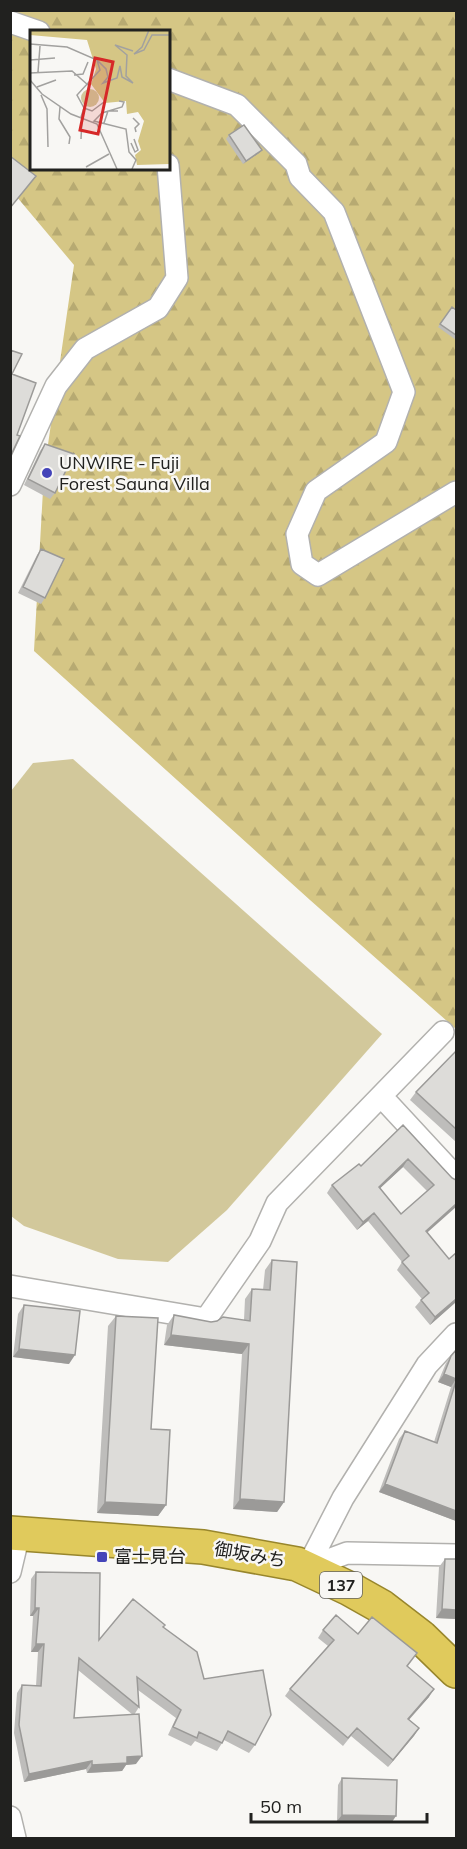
<svg xmlns="http://www.w3.org/2000/svg" width="467" height="1849" font-family="Mulish,'Noto Sans JP',sans-serif">
	<style>
		.forest { fill: url(#forest-firs); fill-rule: evenodd }
		.pitch { fill: #d2c89b }
		.lines { fill: none; stroke-linecap: round; stroke-linejoin: round }
		.minor-casing { stroke: #b2b1ae; stroke-width: 24 }
		.trunk-casing { stroke: #98862c; stroke-width: 36 }
		.minor { stroke: #fff; stroke-width: 21 }
		.trunk { stroke: #e0ca5c; stroke-width: 33 }
		.wall { fill: #bebdbb; fill-rule: evenodd }
		.shaded-wall { fill: #9b9a98 }
		.building { fill: #dddcd9; stroke: #9b9a98; stroke-width: 1.5; fill-rule: evenodd }
		.poi-dot { fill: #4444b9; stroke: #f8f7f4; stroke-width: 2 }
		.labels { text-anchor: middle; stroke-width: 5; stroke-linejoin: round; paint-order: stroke }
		.shield { fill: #f8f7f4; stroke: #62615f; stroke-width: 1.5 }
		.shield-label { font-size: 16px; font-weight: bold; fill: #21211f }
		.poi-label { font-size: 18px; fill: #21211f; stroke: #f8f7f4; text-anchor: start }
		.street-label { font-size: 18px; fill: #21211f; stroke: #f8f7f4 }
		.inset-road { fill: none; stroke: #a2a19f; stroke-width: 1.5 }
		.view { fill: #d62828; fill-opacity: 0.15; stroke: #d62828; stroke-width: 3 }
		.inset-edge { fill: none; stroke: #21211f; stroke-width: 3 }
	</style>
	<defs>
		<pattern id="forest-firs" width="22" height="20" patternUnits="userSpaceOnUse" patternTransform="scale(1.5)"><rect width="22" height="20" fill="#d5c685"/><path d="M5 1l3.5 6h-7zM16 11l3.5 6h-7z" fill="#b7aa72"/></pattern>
	</defs>
	<rect width="100%" height="100%" fill="#f8f7f4"/>
	<!-- forest -->
	<path class="forest" d="M10,11H456V1029L310,900L34,651L44,472L74,265L11,190ZM32,32H168V168H32Z"/>
	<!-- pitch -->
	<path class="pitch" d="M73,759L382,1034L227,1210L168,1262L118,1259L24,1226L11,1216V791L33,763Z"/>
	<g class="lines">
		<defs>
			<path id="minor" d="M10,22L39,32
				M168,79L237,105L296,164L300,177L334,212L404,392L386,442L316,491L297,534L302,564L318,575L456,492
				M10,485L56,386L85,349L158,308L177,278L168,165
				M381,1096L456,1177
				M10,1286L206,1319L260,1241L277,1203L443,1032
				M456,1334L427,1365L343,1498L307,1568L347,1553L456,1555
				M10,1572L19,1534
				M10,1817L15,1838"/>
			<path id="trunk" d="M10,1533L203,1547L297,1564L350,1589L382,1607L421,1637L456,1671"/>
		</defs>
		<!-- minor casing -->
		<use href="#minor" class="minor-casing"/>
		<!-- trunk casing -->
		<use href="#trunk" class="trunk-casing"/>
		<!-- minor -->
		<use href="#minor" class="minor"/>
		<!-- trunk -->
		<use href="#trunk" class="trunk"/>
	</g>
	<!-- wall -->
	<path class="wall" d="M229,135L259,153L243,164L226,139Z
		M452,307L456,310V340L438,327Z
		M45,444L55,493L50,499L24,485L40,451Z
		M41,549L45,598L41,604L18,593L37,555Z
		M456,1051V1142L410,1100L416,1092Z
		M403,1125L452,1178L427,1233L456,1302L430,1325L415,1307L422,1299L397,1270L402,1262L368,1221L357,1230L327,1193L332,1185L361,1166ZM403,1167L427,1191L401,1214L380,1188Z
		M272,1260L284,1502L277,1512L233,1509L242,1354L164,1345L167,1325L174,1315L211,1322L244,1320L245,1299L252,1289L263,1290L265,1270Z
		M24,1305L69,1364L13,1357L18,1314Z
		M116,1316L151,1429L166,1505L158,1516L97,1513L108,1326Z
		M456,1350V1521L379,1492L399,1439L405,1431L434,1442L451,1387L438,1382L446,1363Z
		M445,1559H456V1619L436,1618L439,1567Z
		M36,1572L99,1640L163,1627L255,1745L249,1753L224,1740L217,1751L195,1741L191,1746L168,1735L176,1718L138,1690L139,1707L134,1715L136,1764L126,1765L122,1771L87,1773L86,1769L24,1782L14,1733L17,1693L22,1685L36,1686L38,1652H31L33,1616H30L31,1579ZM78,1670L133,1715L74,1718Z
		M323,1630L358,1634L407,1666L429,1697L409,1720L419,1728L388,1767L351,1736L343,1746L285,1696L290,1689L328,1646L318,1638Z
		M342,1778L392,1822L337,1821L338,1785Z"/>
	<!-- shaded-wall -->
	<path class="shaded-wall" d="M262,150L259,153L243,164L246,161Z
		M408,1159L403,1167L374,1194L379,1187Z
		M456,1204V1207L420,1239L426,1231Z
		M374,1213L368,1221L357,1230L363,1222Z
		M456,1299V1302L430,1325L435,1317Z
		M171,1335L249,1344L242,1354L164,1345Z
		M19,1349L75,1355L69,1364L13,1357Z
		M444,1374L456,1379L451,1387L438,1382Z
		M385,1484L456,1511V1521L379,1492Z
		M240,1499L284,1502L277,1512L233,1509Z
		M105,1502L166,1505L158,1516L97,1513Z
		M35,1608H39L33,1616H30Z
		M442,1609L456,1610V1619L436,1618Z
		M36,1644H44L38,1652H31Z
		M434,1689L429,1697L403,1726L408,1719Z
		M419,1728L414,1736L388,1767L393,1760Z
		M142,1756L136,1764L126,1765L122,1771L87,1773L92,1765L127,1757Z
		M92,1761L86,1769L24,1782L29,1774Z
		M342,1815L396,1816L392,1822L337,1821Z"/>
	<!-- building -->
	<path class="building" d="M244,125L262,150L246,161L229,135Z
		M10,156L36,176L10,208Z
		M452,307L456,310V335L440,324Z
		M10,350L22,354L12,374L36,383L17,435L20,436L10,457Z
		M45,444L74,454L55,493L28,479Z
		M41,549L64,559L45,598L23,587Z
		M456,1051V1129L416,1092Z
		M403,1125L452,1178L456,1180V1204L426,1231L449,1259L456,1253V1299L435,1317L421,1300L429,1293L402,1262L409,1256L374,1213L363,1222L332,1185L359,1164L361,1166ZM408,1159L434,1185L401,1214L379,1187Z
		M272,1260L297,1262L284,1502L240,1499L249,1344L171,1335L174,1315L211,1322L217,1321L223,1317L250,1321L252,1289L270,1290Z
		M24,1305L80,1311L75,1355L19,1349Z
		M116,1316L158,1318L151,1429L170,1430L166,1505L105,1502Z
		M456,1350V1379L444,1374L451,1356Z
		M456,1381V1511L385,1484L405,1431L437,1443Z
		M445,1559H456V1610L442,1609Z
		M36,1572L100,1573L99,1640L133,1599L165,1625L163,1627L197,1652L204,1679L263,1670L271,1715L255,1745L228,1731L222,1743L199,1732L197,1738L173,1727L181,1710L137,1677L139,1707L79,1658L74,1718L139,1714L142,1756L127,1757V1763L92,1765V1761L29,1774L19,1725L22,1685L41,1686L44,1644H36L39,1608H35Z
		M336,1615L358,1634L372,1617L417,1653L407,1666L434,1689L408,1719L419,1728L393,1760L357,1728L348,1738L290,1689L334,1640L323,1630Z
		M342,1778L397,1780L396,1816L342,1815Z"/>
	<!-- markers -->
	<g class="poi-dot">
		<circle cx="47" cy="473" r="6"/>
		<rect x="96" y="1551" width="12" height="12" rx="3"/>
	</g>
	<g class="labels">
		<!-- shield labels -->
		<rect class="shield" x="320" y="1572" width="42" height="26" rx="4.5"/>
		<g class="shield-label">
			<text x="341" y="1591">137</text>
		</g>
		<!-- poi labels -->
		<g class="poi-label">
			<text x="59" y="469">UNWIRE - Fuji<tspan x="59" dy="21">Forest Sauna Villa</tspan></text>
			<text x="114" y="1563">富士見台</text>
		</g>
		<!-- street labels -->
		<g class="street-label">
			<text transform="translate(250 1555) rotate(10)" y="6">御坂みち</text>
		</g>
	</g>
	<!-- overview -->
	<g transform="translate(30 30)">
		<rect width="140" height="140" fill="#f8f7f4"/>
		<path d="M0,0H139V134L107,135L105,125L111,120L108,111L114,91L108,82L97,84L96,71L75,73L61,54L66,39L57,10L0,5Z" fill="#d5c685"/>
		<path d="M51 68a9 9 0 1 1 18 0a9 9 0 1 1-18 0Z" fill="#d2c89b"/>
		<path class="inset-road" d="M119,0L112,17L104,24L114,20L122,5H140M0,14L37,17L67,30L70,40L47,65L54,78L51,87M0,30L25,28M67,30L76,39L78,47L73,53L87,48L90,36L92,47L103,53L96,46L97,25L85,15L103,21M8,42L10,16M0,43L42,41L58,55M44,45L53,44L58,32M0,50L12,64L41,84L67,94L87,139M7,57L26,50M11,65L17,79L18,117M89,71L94,72L92,77L72,83L64,91L96,99L99,122L106,130L102,139M30,77L29,89L40,107L39,114M54,78L62,81L74,72M103,88L109,94L105,98L106,102M74,93L78,81H88M51,109L52,89M101,113L105,122L108,120L104,109M56,137L79,124"/>
		<path class="view" d="M65,28L83,32L68,104L50,100Z"/>
		<rect width="140" height="140" class="inset-edge"/>
	</g>
	<!-- border -->
	<rect width="467" height="1849" fill="none" stroke="#21211f" stroke-width="24"/>
	<!-- scale -->
	<path d="M251 1813v9h176v-9" fill="none" stroke="#21211f" stroke-width="3"/>
	<text x="260" y="1813" font-size="18" fill="#21211f" stroke="#f8f7f4" stroke-width="4.5" paint-order="stroke">50 m</text>
</svg>
